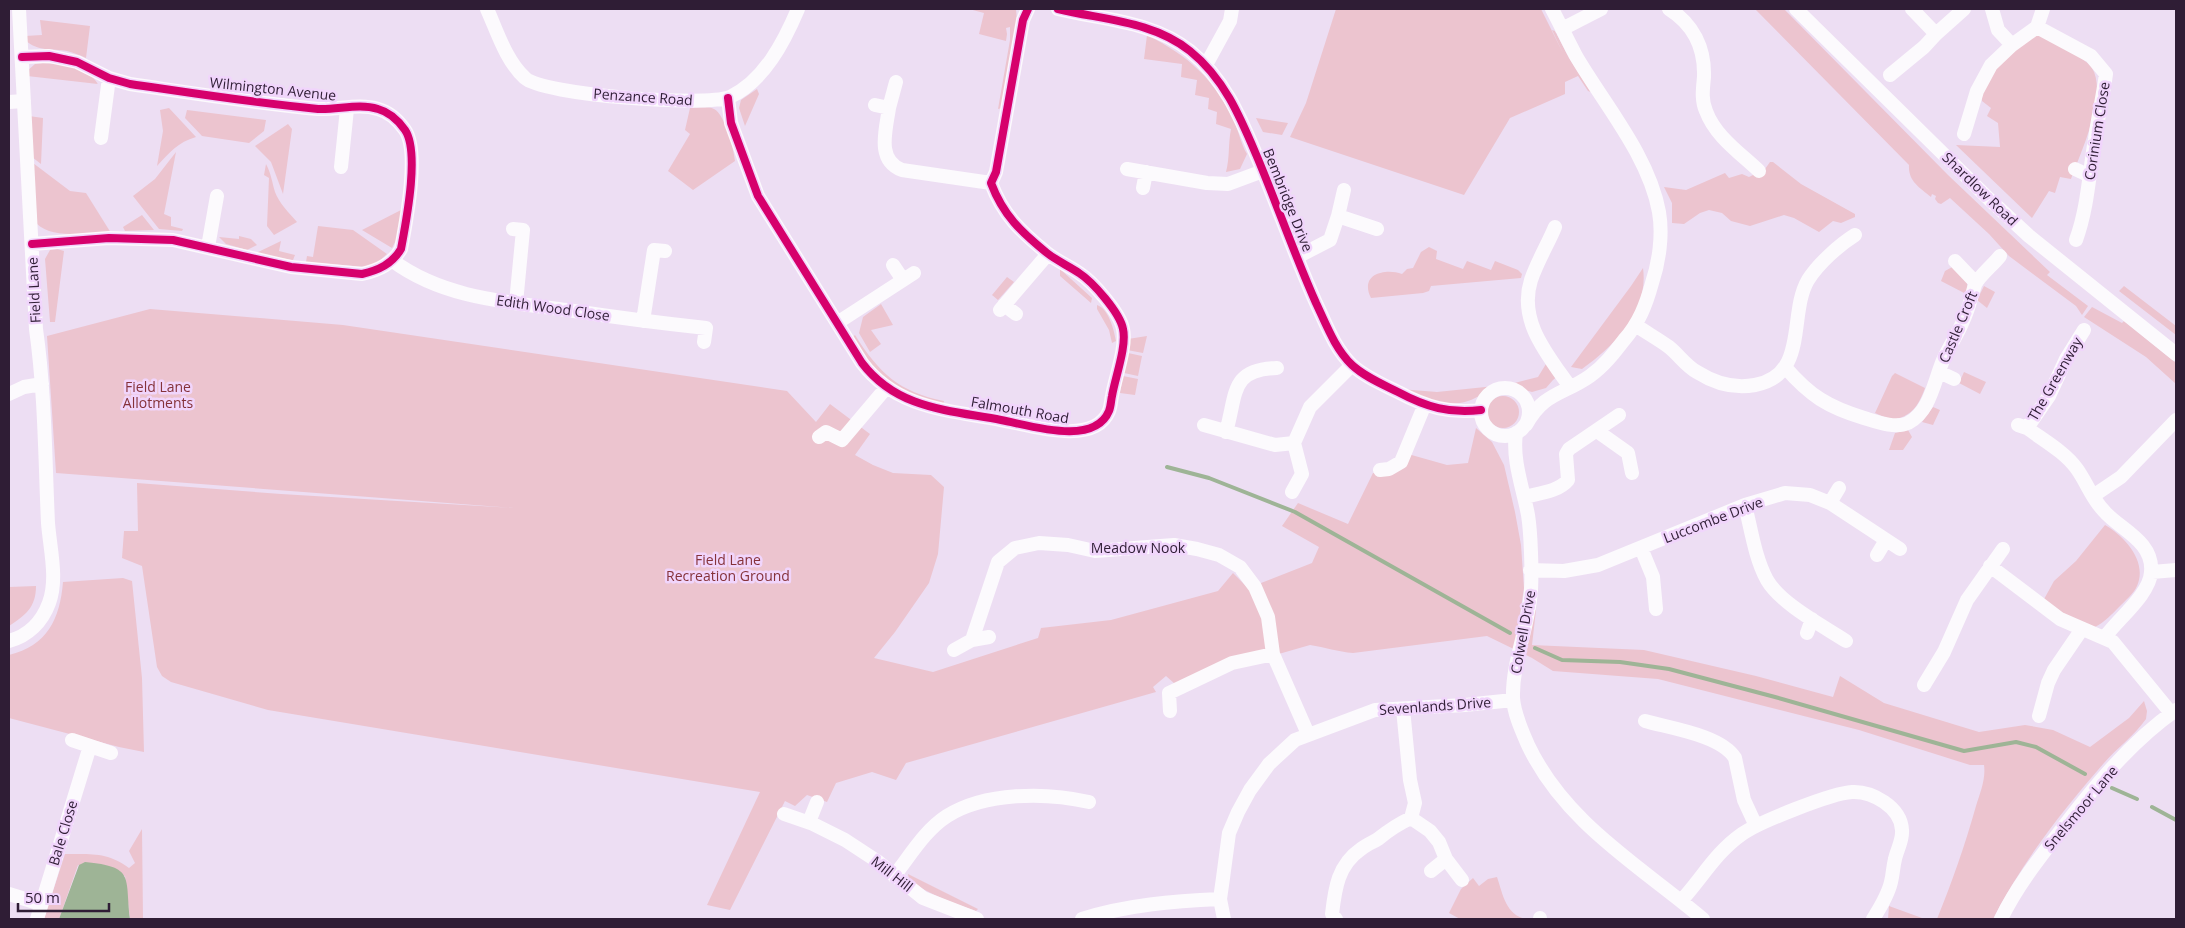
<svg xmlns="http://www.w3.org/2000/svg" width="2185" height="928" font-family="'Open Sans',sans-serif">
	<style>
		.green { fill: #ecc4cf }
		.water { fill: #9eb496 }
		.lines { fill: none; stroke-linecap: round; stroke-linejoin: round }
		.stream { stroke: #9eb496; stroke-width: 4 }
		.minor { stroke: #fcfafd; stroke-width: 14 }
		.cycleway-casing { stroke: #f1d5fc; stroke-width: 11 }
		.cycleway { stroke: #d6006c; stroke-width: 8 }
		.labels { text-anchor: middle; stroke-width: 5; stroke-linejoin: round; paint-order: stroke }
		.street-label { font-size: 14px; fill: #2f1d35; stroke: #f1d5fc }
		.park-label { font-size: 14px; fill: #85323a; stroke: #f1d5fc }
	</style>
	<rect width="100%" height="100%" fill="#eddef3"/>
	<!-- green -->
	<path class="green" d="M969,9H1016L1017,21L1002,108L998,109L1010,40V27L1006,28L1007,34L1006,41L979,34L984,13Z
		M1336,9H1541L1563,53L1552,30L1555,31L1569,58L1591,92L1588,91L1578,76L1565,82V94L1510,118L1464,195L1290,137L1306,103Z
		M1755,9H1784L1948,175L2050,272L2047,275L2088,306L2082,315L2076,306L2009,256L1989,234L1950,198L1941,204L1938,203L1935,199L1936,196L1932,194L1931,197C1919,187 1908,181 1909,165Z
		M40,20L90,26L86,58C80,55 74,53 67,51C51,48 38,52 25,40V36L42,35Z
		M2036,33C2050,41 2083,55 2092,68C2108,94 2081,152 2071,179L2060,177L2055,193L2049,191L2032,218L1956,145L2000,147L1998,123L1987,116L1991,108L1982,101C1981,71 2016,50 2036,33Z
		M1147,35C1189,56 1214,79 1234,121C1239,132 1241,144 1247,154L1240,169L1226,172C1230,157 1228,144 1231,129L1216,124L1217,112L1208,109L1209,98L1195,95L1197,80L1181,77L1182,64L1144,59Z
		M43,63C61,64 88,67 98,84L27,76V71L35,64Z
		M757,89L759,94L745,126L739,108L741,100Z
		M169,108L196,137C178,142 169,153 157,166L163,131L160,110Z
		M690,108C697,108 707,106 714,109C725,114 734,150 735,161L693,190L668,171L690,134L685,130Z
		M187,110L266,120L264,131L249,143L202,136L185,118Z
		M29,116L43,118L41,164L32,157Z
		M1256,118L1288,123L1282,135L1263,132Z
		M288,124L292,129L283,194L271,162L255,146Z
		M176,152L164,214L171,217V226L183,229L182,231L159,229L133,196L155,179Z
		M1770,162H1773L1801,184L1855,214V217L1841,223L1833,221L1819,232L1794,218L1784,215L1750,226L1731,221L1722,213L1709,210L1700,213L1684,224L1672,223V203L1664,187L1686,190L1725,173L1729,178L1742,174L1749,177L1765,169Z
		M33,163L70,191L86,193L111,233C90,233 52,239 37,224Z
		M266,164C271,173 272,182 275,192C279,203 289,213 297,222L274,235L267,226L269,178L264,175Z
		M401,210L398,236L392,248L362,230Z
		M142,215L154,230L125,231L123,227Z
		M318,226L353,230L387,254L378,262L366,267L306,262L307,256L313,257Z
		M239,236L251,239L257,245L247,250L226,244L219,237L239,239Z
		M281,241L279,251L295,255L293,260L254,254Z
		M1429,247L1437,251L1436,259L1463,269L1467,261L1491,270L1495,261L1518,270L1522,274L1521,278L1431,286L1429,291L1423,293L1371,298C1359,274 1385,268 1402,274L1407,269L1413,268L1421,252Z
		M57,249L64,251L55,322H50L45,259L50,250Z
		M1954,266L1967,283L1968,295L1941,281L1945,271Z
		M1643,268C1649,311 1615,345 1582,369L1571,367L1631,286Z
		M1060,269L1092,298L1091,303L1060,276Z
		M1007,277L1014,282L998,300L992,295Z
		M1984,286L1995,292L1987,308L1977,300Z
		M2124,286L2176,326V335L2119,291Z
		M881,304L893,325L871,330L881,344L870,352L859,333L863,317Z
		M1097,305C1109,309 1114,330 1116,341L1112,343L1109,330L1097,309Z
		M2092,307L2122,323L2124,321L2176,363V384L2146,357L2084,317Z
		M150,309L343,325L787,391L816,422L830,404L870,434L855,455L873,465L893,473L931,475L944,487L938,554L929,583L895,632L874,658L933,672L1038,638L1041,628L1111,620L1218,591L1233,573L1248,588L1312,563L1319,547L1282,526L1298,503L1348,524L1373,473H1382L1408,454L1447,465L1468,463L1476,428L1492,442L1504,465L1515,512L1521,545L1524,588L1520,614L1536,610L1532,645L1644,650L1756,676L1833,697L1840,676L1884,703L1979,732L2025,725L2053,730L2090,747L2129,718L2144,701L2147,711L2146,719C2135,735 2117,748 2104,763C2062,811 2022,862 1993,919H1937C1952,882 1965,845 1976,806C1980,793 1986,779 1984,765H1970L1859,730L1658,679L1553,671L1532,658L1487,636L1353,653C1338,652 1325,647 1310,645L1175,684L1166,676L1153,687L1156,692L906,763L896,780L872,772L836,783L827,802L807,795L795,806L785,801L730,910L707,905L760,792L268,710L171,682L162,676L157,667L142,566L122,558L124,531H138L137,483L281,494L514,508L56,473L47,336Z
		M855,335C879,373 899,392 944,401L943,405L923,401L881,378L851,338Z
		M1147,336L1143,353L1127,350L1128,339Z
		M1128,353L1142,356L1138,376L1124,373Z
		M1549,359L1559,375L1553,380L1546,388L1532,392L1507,385L1538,377Z
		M1964,372L1986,382L1980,394L1959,383Z
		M1895,373L1925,388C1918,407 1911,417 1891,420L1875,413L1892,376Z
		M1123,376L1138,379L1135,395L1120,393Z
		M1495,386C1486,391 1478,398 1468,401C1445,409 1421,397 1400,389L1437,392Z
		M1487 412a16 16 0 1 1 32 0a16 16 0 1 1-32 0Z
		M1933,407L1940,410L1933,425L1922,422Z
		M1908,430L1912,437L1903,450H1889L1895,433Z
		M2105,525C2124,536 2148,561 2137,586C2134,593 2125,601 2119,607C2112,614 2105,622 2095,627L2073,619L2043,601L2054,581L2076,561Z
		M123,578L132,581L142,678L144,752L119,747L9,718V655C47,646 60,619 63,582Z
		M36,586C36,607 26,615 9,626V587Z
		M142,829L143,919H130L125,876L78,865L59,919H44L65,854C91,854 108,852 129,868L135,863L129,851Z
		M908,874L978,909L976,911C954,903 929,895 909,880Z
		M1497,877C1503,895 1506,915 1526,919H1460L1449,913L1461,889L1473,878L1479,886L1488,879Z
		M1889,906L1922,918V919H1888Z"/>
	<!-- water -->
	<path class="water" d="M85,862C135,867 125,876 130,919H59L79,865Z"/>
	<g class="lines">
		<!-- stream -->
		<path class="stream" d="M1167,467L1209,478L1295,512L1510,633
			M1535,648L1562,660L1620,662L1669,669L1775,697L1964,751L2016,742L2036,747L2085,774
			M2112,788L2137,799
			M2152,807L2176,820"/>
		<!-- minor -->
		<path class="minor" d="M487,9C497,31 506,61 525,78C543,95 706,107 730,97C764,81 784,42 798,9
			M1058,9C1103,20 1153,21 1190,51C1225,79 1241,119 1258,159C1278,207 1295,256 1316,303C1326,324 1335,349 1352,365C1365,377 1382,384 1398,392C1426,407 1450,414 1481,410
			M1669,9C1693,24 1705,48 1704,77C1703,88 1701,100 1706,111C1715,136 1740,153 1759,171
			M1796,9L1989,199L2029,236L2176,354
			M1912,9L1936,34
			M1992,9L1998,30L2012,45L2037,27L2043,9
			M2037,27L2091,56L2106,74C2103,96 2098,117 2095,139C2089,173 2088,207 2076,240
			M1562,29L1601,9
			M22,57L49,56L77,62L109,78L130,84C192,93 255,103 318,109C338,110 359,103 378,109C389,112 398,120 405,130C420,152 406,222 401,249C392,264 379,270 362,274L291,267L173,240L109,238L32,244
			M1206,65L1230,21L1232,9
			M1890,75L1924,47L1936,34L1964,9
			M728,98L731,123L758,196L862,363C897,409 948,410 1001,420C1029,425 1094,447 1109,411C1111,406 1111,400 1112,396C1115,378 1127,346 1123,329C1120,313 1093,282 1079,273C1069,266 1057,261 1047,253C1021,232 1003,215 991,183L996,172L1023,20L1028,9
			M9,102L24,101
			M875,105L889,108L896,82
			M889,108C886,130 876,160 902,170L991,183
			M1964,134L1977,91L1991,65L2012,45
			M101,138L109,78
			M341,167L347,109
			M1127,169L1207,183L1228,184L1263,171
			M2075,169L2090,176
			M1143,188L1146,172
			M1338,216L1344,190
			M1555,227C1548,244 1537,262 1531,280C1518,321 1547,354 1570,387
			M513,229L523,230L516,303
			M208,247L217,196
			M1297,257L1330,240L1338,216L1377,229
			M393,261C443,298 507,302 567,310C613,317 660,323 706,328L704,342
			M1955,261L1976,283
			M893,265L903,280
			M1004,305L1016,314
			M1000,310L1048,254
			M643,321L654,250L665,251
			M837,323L914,273
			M1637,326C1647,333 1658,339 1669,347C1679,355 1686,366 1697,372C1716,384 1734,389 1755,385C1809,375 1788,314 1808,280C1818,264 1839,245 1855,235
			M1785,367C1810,396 1828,407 1864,418C1877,422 1895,429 1908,423C1931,411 1934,380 1944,358C1950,345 1958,334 1963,321C1969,309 1971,297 1975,285C1978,277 1994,264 2000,256
			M1939,372L1954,379
			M1481 412a24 24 0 1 1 48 0a24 24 0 1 1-48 0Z
			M9,394L24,387L42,384
			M1204,425L1275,445L1294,443
			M1526,425C1544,392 1563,395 1590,376C1604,366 1614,353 1624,340C1639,323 1646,305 1652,283C1659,262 1663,235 1659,212C1649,156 1604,104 1576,56C1568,41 1560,24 1552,9
			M2018,425L2027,428C2043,440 2065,452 2077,469C2087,483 2092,499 2104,511C2119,529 2154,541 2151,572C2150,594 2118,619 2105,637
			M2027,428L2049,396L2066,359L2084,330
			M1597,431L1628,453L1632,473
			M1226,432C1237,394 1230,369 1277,368
			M1516,433C1512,460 1523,488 1528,515C1531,533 1532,572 1531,590C1529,627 1512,661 1513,698C1514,714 1522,731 1528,745C1565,823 1639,865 1703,919
			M819,437L826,432L842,440L886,388
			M1380,470L1389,469L1401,462L1425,404
			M1292,492L1302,474L1294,443L1310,407L1352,365
			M2093,496L2121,477L2176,420
			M1524,497C1539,493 1558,492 1568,480L1566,454L1569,449L1619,415
			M1830,503L1839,488
			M1745,505C1751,529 1755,558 1767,580C1781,604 1823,626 1846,641
			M1641,548L1653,577L1656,609
			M1877,555L1886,540
			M1990,566L2060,619L2113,642L2171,713
			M1530,570L1564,571L1598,565L1745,505L1785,493L1810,495L1830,503L1900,549
			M2152,572L2176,570
			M1807,633L1812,619
			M972,640L998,562L1015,548L1039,543L1068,545L1095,551L1174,545L1197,549L1219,555L1240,567L1255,587L1268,617L1273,654L1308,734
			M9,641C28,636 42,622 49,603C58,579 50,549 48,523C45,458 45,393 36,329L19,9
			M954,650L972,640L989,637
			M1924,685L1944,652L1967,600L2003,549
			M1170,711L1169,693L1232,663L1273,654
			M2039,716L2048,683L2054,670L2082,629
			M1645,721C1669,728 1721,735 1735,758L1744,800L1756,826
			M72,740L111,753
			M784,814L813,824L845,840L877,861L923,898L977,919
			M1411,818L1430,831L1439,842L1446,859L1462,880
			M809,822L817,802
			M1431,871L1446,859
			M894,876C910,856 925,830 947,816C985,792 1046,792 1089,802
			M9,894L41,904
			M1681,901C1703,877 1715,853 1742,834C1759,822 1832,793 1852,792C1872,791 1901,807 1902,830C1903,840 1897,850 1895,859C1893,867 1893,874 1891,882C1888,895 1880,908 1873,919
			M1540,918V919
			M37,919L90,746
			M1082,919C1126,905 1174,901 1220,899
			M1224,919L1220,899L1223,878L1229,833L1238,812L1250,790L1269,764L1295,740L1375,710L1465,705L1513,700
			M1336,919L1332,914C1335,888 1338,865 1361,849C1366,845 1373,842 1378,839C1389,830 1398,824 1411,818L1415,803L1410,780L1403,709
			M2001,919C2016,888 2037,861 2058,834C2092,789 2130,742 2176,710"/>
		<defs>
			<path id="cycleway" d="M1058,9C1103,20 1153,21 1190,51C1225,79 1241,119 1258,159C1278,207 1295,256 1316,303C1326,324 1335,349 1352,365C1365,377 1382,384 1398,392C1426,407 1450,414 1481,410
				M22,57L49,56L77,62L109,78L130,84C192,93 255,103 318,109C338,110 359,103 378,109C389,112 398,120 405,130C420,152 406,222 401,249C392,264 379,270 362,274L291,267L173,240L109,238L32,244
				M728,98L731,123L758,196L862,363C897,409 948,410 1001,420C1029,425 1094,447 1109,411C1111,406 1111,400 1112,396C1115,378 1127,346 1123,329C1120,313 1093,282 1079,273C1069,266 1057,261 1047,253C1021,232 1003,215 991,183L996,172L1023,20L1028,9"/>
		</defs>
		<!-- cycleway casing -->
		<use href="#cycleway" class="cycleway-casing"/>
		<!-- cycleway -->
		<use href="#cycleway" class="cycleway"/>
	</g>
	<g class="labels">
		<!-- street labels -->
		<g class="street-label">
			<text transform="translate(273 89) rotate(6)" y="5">Wilmington Avenue</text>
			<text transform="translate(643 97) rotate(4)" y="5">Penzance Road</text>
			<text transform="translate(2097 131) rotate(-81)" y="5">Corinium Close</text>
			<text transform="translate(1980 189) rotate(44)" y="5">Shardlow Road</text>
			<text transform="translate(1288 200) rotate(68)" y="5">Bembridge Drive</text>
			<text transform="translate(34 290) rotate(-93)" y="5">Field Lane</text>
			<text transform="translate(553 308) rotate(8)" y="5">Edith Wood Close</text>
			<text transform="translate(1958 327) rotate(-67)" y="5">Castle Croft</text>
			<text transform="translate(2055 379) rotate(-60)" y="5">The Greenway</text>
			<text transform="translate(1020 410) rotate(10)" y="5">Falmouth Road</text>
			<text transform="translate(1713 520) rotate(-21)" y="5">Luccombe Drive</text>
			<text x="1138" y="553">Meadow Nook</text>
			<text transform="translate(1523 632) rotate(-80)" y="5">Colwell Drive</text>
			<text transform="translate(1435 706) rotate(-4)" y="5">Sevenlands Drive</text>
			<text transform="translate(2081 808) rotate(-50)" y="5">Snelsmoor Lane</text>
			<text transform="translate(63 833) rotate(-73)" y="5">Bale Close</text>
			<text transform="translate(892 874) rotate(38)" y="5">Mill Hill</text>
		</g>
		<!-- park labels -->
		<g class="park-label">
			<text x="158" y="392">Field Lane<tspan x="158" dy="16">Allotments</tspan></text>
			<text x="728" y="565">Field Lane<tspan x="728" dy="16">Recreation Ground</tspan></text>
		</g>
	</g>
	<!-- border -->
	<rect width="2185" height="928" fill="none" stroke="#2f1d35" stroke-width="20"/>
	<!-- scale -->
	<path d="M18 903v8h91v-8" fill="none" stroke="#2f1d35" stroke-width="2.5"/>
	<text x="25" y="903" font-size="15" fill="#2f1d35" stroke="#f1d5fc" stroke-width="4" paint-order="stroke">50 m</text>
</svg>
